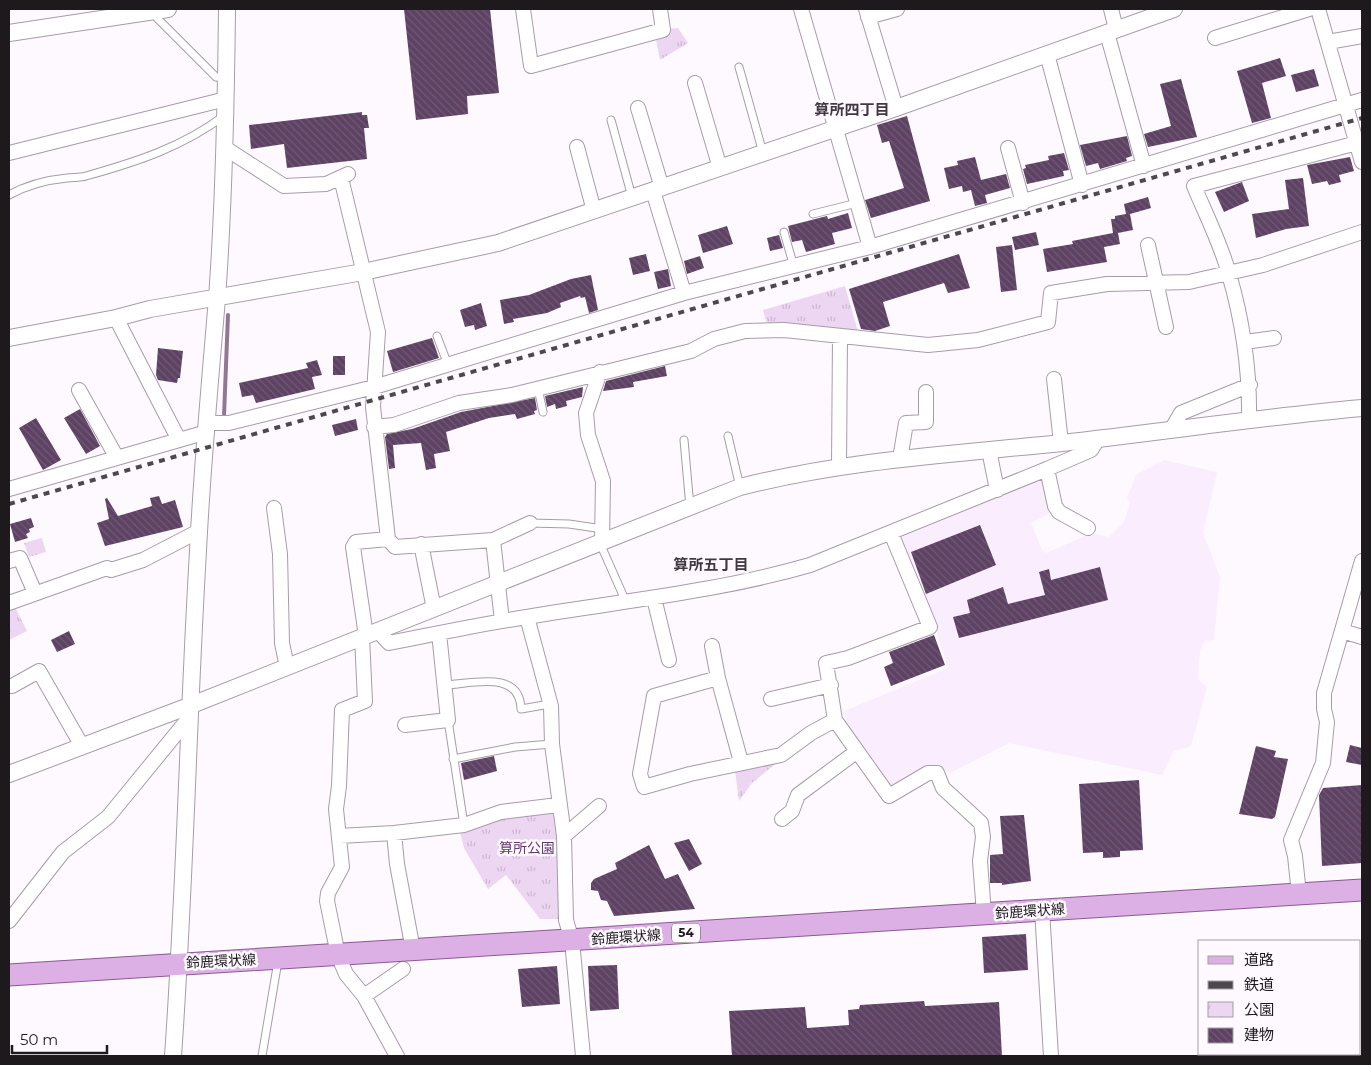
<svg xmlns="http://www.w3.org/2000/svg" width="1371" height="1065" font-family="Montserrat,'Noto Sans JP',sans-serif">
	<style>
		.built { fill: #faedfd }
		.park { fill: url(#park-tufts) }
		.lines { fill: none; stroke-linecap: round; stroke-linejoin: round }
		.stream { stroke: #907893; stroke-width: 4 }
		.building { fill: url(#building-back-hatch) }
		.service-casing { stroke: #a79ca9; stroke-width: 9 }
		.minor-casing { stroke: #a79ca9; stroke-width: 16 }
		.tertiary-casing { stroke: #a79ca9; stroke-width: 18 }
		.primary-casing { stroke: #8a5993; stroke-width: 23 }
		.service { stroke: #fff; stroke-width: 7 }
		.minor { stroke: #fff; stroke-width: 14 }
		.tertiary { stroke: #fff; stroke-width: 16 }
		.primary { stroke: #dcb0e5; stroke-width: 21 }
		.rail { stroke: #4c484d; stroke-width: 4; stroke-dasharray: 6 6; stroke-linecap: butt }
		.labels { text-anchor: middle; stroke-width: 5; stroke-linejoin: round; paint-order: stroke }
		.shield { fill: #fef9ff; stroke: #605c61; stroke-width: 1 }
		.shield-label { font-size: 12px; font-weight: bold; fill: #1d191d }
		.park-label { font-size: 14px; fill: #643a6b; stroke: #fef9ff }
		.street-label { font-size: 14px; fill: #1d191d; stroke: #fef9ff }
		.neighbourhood-label { font-size: 15px; font-weight: bold; fill: #413843; stroke: #fef9ff }
	</style>
	<defs>
		<pattern id="park-tufts" width="24" height="20" patternUnits="userSpaceOnUse" patternTransform="scale(1.25)"><rect width="24" height="20" fill="#edd6f2"/><path d="M3 7l-1-3M5 7V3M7 7l1-3M15 17l-1-3M17 17v-4M19 17l1-3" fill="none" stroke="#cbb7cf"/></pattern>
		<pattern id="building-back-hatch" width="6" height="6" patternUnits="userSpaceOnUse" patternTransform="scale(1.25)"><rect width="6" height="6" fill="#5d4263"/><path d="M-1 5l2 2M0 0l6 6M5-1l2 2" fill="none" stroke="#705a75"/></pattern>
	</defs>
	<rect width="100%" height="100%" fill="#fef9ff"/>
	<!-- built -->
	<path class="built" d="M1164,460L1217,472L1203,533L1220,577L1214,640L1205,641L1200,651L1198,679L1207,687L1191,746L1174,751L1162,775L1009,743L950,773L935,765L898,786L890,785L855,738L842,712L948,668L936,630L899,541L902,534L1039,479L1045,482L1053,512L1031,523L1042,550L1046,553L1092,533L1109,537L1124,522L1130,503L1127,498L1136,475Z"/>
	<!-- park -->
	<path class="park" d="M678,28L688,43L660,60L656,40L669,36L668,29Z
		M845,286L859,335L767,325L763,310Z
		M42,538L46,552L29,557L24,543Z
		M15,607L27,631L9,640V610Z
		M779,761L752,783L739,801L735,770Z
		M558,811L560,919H540L506,875L488,889L464,848L460,832L502,815Z"/>
	<g class="lines">
		<!-- stream -->
		<path class="stream" d="M224,416L228,315"/>
	</g>
	<!-- building -->
	<path class="building" d="M404,9H490L499,93L467,96L468,114L416,120Z
		M1280,58L1286,76L1262,83L1271,118L1252,123L1237,71Z
		M1314,69L1319,86L1296,92L1291,75Z
		M1181,79L1197,137L1148,147L1144,134L1171,126L1160,84Z
		M362,112V115H367L369,128H364L367,159L287,168L284,144L251,149L249,125Z
		M907,116L930,201L871,218L865,200L904,188L889,141L882,143L877,125Z
		M1127,136L1132,156L1126,158L1127,161L1100,169L1098,163L1086,166L1080,145Z
		M1064,153L1069,170L1063,171L1064,176L1027,184L1023,169L1026,168L1025,165L1049,160L1048,156Z
		M975,157L981,180L1006,174L1010,188L985,195L987,203L975,206L971,190L963,192L962,186L949,189L944,168L958,165L957,161Z
		M1350,157L1354,171L1339,175L1341,182L1329,185L1327,181L1312,184L1307,165Z
		M1303,178L1309,226L1286,229L1256,238L1252,214L1289,209L1285,180Z
		M1242,182L1249,201L1224,212L1215,192Z
		M1148,197L1151,208L1130,214L1133,230L1118,233L1120,244L1104,247L1107,262L1047,272L1043,249L1073,244L1072,241L1113,233L1111,219H1115V216L1126,214L1124,204Z
		M848,213L852,228L832,233L835,244L806,252L802,240L792,242L788,226L827,216L828,219Z
		M727,226L733,244L703,253L698,235Z
		M1036,232L1039,245L1015,250L1012,237Z
		M779,235L783,248L770,251L767,238Z
		M1012,245L1017,290L1001,292L996,247Z
		M646,254L650,271L633,275L629,258Z
		M959,254L970,288L948,293L944,283L883,302L890,326L875,331L861,329L849,289Z
		M700,256L704,268L687,274L684,261Z
		M668,269L671,286L658,289L654,272Z
		M591,275L598,310L589,313L585,297L581,298L580,296L560,303L561,307L547,313L513,319L514,322L504,324L500,300L529,295L571,279Z
		M481,303L487,326L475,330L474,325L465,327L460,310Z
		M432,338L439,358L393,372L387,351Z
		M158,348L183,351L180,378H178L177,383L158,380L156,375Z
		M333,356H345V375H333Z
		M317,360L322,375L312,377L315,389L256,403L253,395L242,397L239,383L308,368L306,363Z
		M665,366L667,376L633,382L634,387L603,391L606,381Z
		M583,387L582,397L566,401L567,406L556,409L555,404L547,407L545,396Z
		M535,398L537,410L534,411L535,414L517,419L515,414L489,418L446,432L450,451L434,454L436,468L426,470L421,443L393,445L395,468L389,469L385,437L387,434L412,429L461,412Z
		M80,409L100,446L86,454L64,418Z
		M36,418L61,460L43,470L19,428Z
		M356,419L358,430L335,436L332,425Z
		M159,496L162,504L175,500L183,527L105,546L97,523L109,519L105,499L107,498L118,516L152,506L150,498Z
		M31,518L34,527L29,529L30,532L26,534L28,538L15,542L10,524Z
		M980,525L996,565L926,594L911,552Z
		M1100,567L1108,600L959,638L953,617L970,613L967,600L1003,587L1008,604L1045,595L1039,572L1049,569L1051,580Z
		M69,631L75,644L57,652L51,640Z
		M934,635L945,665L891,686L884,667L893,663L889,652Z
		M1350,745L1362,748V765L1346,762Z
		M1256,746L1276,751L1274,757L1288,759L1275,817L1272,819L1239,814Z
		M494,756L497,771L464,780L461,763Z
		M1139,780L1143,850L1120,851V857L1103,858V852L1083,853L1079,784Z
		M1362,785V863L1322,866L1319,795L1323,788Z
		M1024,815L1031,881L1002,885V883H990V855L1003,854L1000,816Z
		M689,839L702,864L689,871L674,843Z
		M649,845L665,879L678,874L695,909L614,916L607,901L601,900L598,891L591,890V883L594,879L617,869L615,863Z
		M1026,934L1028,970L984,973L982,937Z
		M617,965L619,1009L590,1011L588,966Z
		M557,966L560,1004L522,1007L518,969Z
		M924,1001L925,1006L999,1002L1002,1056H732L729,1011L805,1007L807,1028L849,1025L848,1010L859,1009L860,1005Z"/>
	<g class="lines">
		<defs>
			<path id="service" d="M155,11L157,18L216,77L226,78
				M739,67L763,153
				M611,120L632,197
				M9,195C27,185 46,180 67,178C73,177 80,178 86,176C136,162 183,147 225,115
				M813,214L857,203
				M784,232L794,267
				M437,336L448,365
				M538,388L543,412
				M728,436L740,487
				M684,440L690,507
				M530,523L569,524L603,529
				M602,543L603,550L626,602
				M444,685C471,684 520,669 521,709L550,704
				M448,720L464,825
				M453,759L515,747L552,744
				M262,1056L278,961"/>
			<path id="minor" d="M523,9L531,66L663,30L660,9
				M801,9L870,247
				M866,9L896,108
				M1111,9L1116,29
				M1318,9L1362,162
				M868,17L897,9
				M1107,33L1144,166
				M1215,38L1309,9
				M1328,42L1362,36
				M1047,54L1082,185
				M695,83L720,168
				M638,108L662,188
				M577,147L594,211
				M225,148L284,186L326,184L348,174
				M1008,148L1023,203
				M9,153L226,99
				M341,178L378,332L373,407L388,539L356,542L353,547L366,636
				M653,191L684,293
				M1148,245L1166,327
				M116,318L179,440
				M1245,342L1274,338
				M600,372L586,413L588,435L603,481L602,542
				M1054,379L1061,443
				M79,390L117,458
				M1249,421C1250,371 1243,322 1229,274C1221,244 1206,215 1194,186L1357,143
				M207,423H229L374,387L684,293L870,247L1362,100
				M374,427L394,425L459,403L512,395L691,351L714,339L745,331L784,330L928,345L978,340L1048,322L1051,293L1107,284L1189,282L1263,265L1362,232
				M1171,430L1181,413L1250,385
				M989,450L997,490
				M900,459L906,423L926,422V392
				M839,466L840,336
				M1047,469L1055,506L1059,512L1088,528
				M9,489L207,432
				M274,508L280,554L282,643L287,667
				M891,533L930,627L848,658L826,663L835,720L889,796L928,773H937L943,788L981,823L983,837L980,861L984,914
				M388,539L395,547L493,540L530,523
				M493,540L502,621
				M421,544L434,609
				M9,561L20,558L35,593
				M654,598L669,660
				M9,603L107,568L111,570L143,560L199,531
				M527,617L551,706L552,744L564,836L566,920L572,941L583,1056
				M378,631L389,643C435,634 481,624 527,617C621,601 717,592 810,565L1047,469L1091,450L1098,439
				M1342,631L1362,637
				M362,637L365,701L342,710L339,786L336,809L342,867L328,893L327,901L338,955L346,974L364,996L397,1056
				M712,646L718,678
				M12,686L39,671L82,746
				M771,699L831,685
				M405,725L448,720L439,633
				M741,762L718,678L654,696L640,774L644,787L690,774L781,755L811,733L835,720
				M782,819L792,811L798,795L856,752
				M394,833L397,864L413,950
				M339,836L394,833L464,825L501,812L558,805
				M564,836L599,806
				M1299,894L1295,856L1291,840L1323,763L1327,722L1324,709V693L1362,561
				M1042,910L1051,1056
				M9,921L63,852L108,817L189,718
				M364,996L403,969"/>
			<path id="tertiary" d="M9,33L168,9
				M9,338L116,318L150,309L363,272L498,243L896,108L1174,9
				M9,774L189,706L740,487C846,460 954,454 1062,443C1162,432 1262,417 1362,408
				M173,1056C185,888 188,719 198,551C202,467 210,383 217,298C224,202 226,105 227,9"/>
			<path id="primary" d="M9,975L1362,890"/>
		</defs>
		<!-- service casing -->
		<use href="#service" class="service-casing"/>
		<!-- minor casing -->
		<use href="#minor" class="minor-casing"/>
		<!-- tertiary casing -->
		<use href="#tertiary" class="tertiary-casing"/>
		<!-- primary casing -->
		<use href="#primary" class="primary-casing"/>
		<!-- service -->
		<use href="#service" class="service"/>
		<!-- minor -->
		<use href="#minor" class="minor"/>
		<!-- tertiary -->
		<use href="#tertiary" class="tertiary"/>
		<!-- primary -->
		<use href="#primary" class="primary"/>
		<!-- rail -->
		<path class="rail" d="M9,504L1362,118"/>
	</g>
	<g class="labels">
		<!-- shield labels -->
		<rect class="shield" x="672" y="923.5" width="28" height="19" rx="4"/>
		<g class="shield-label">
			<text x="686" y="937">54</text>
		</g>
		<!-- park labels -->
		<g class="park-label">
			<text x="527" y="853">算所公園</text>
		</g>
		<!-- street labels -->
		<g class="street-label">
			<text transform="translate(1030 911) rotate(-4)" y="5">鈴鹿環状線</text>
			<text transform="translate(626 937) rotate(-4)" y="5">鈴鹿環状線</text>
			<text transform="translate(221 961) rotate(-3)" y="5">鈴鹿環状線</text>
		</g>
		<!-- neighbourhood labels -->
		<g class="neighbourhood-label">
			<text x="852" y="115">算所四丁目</text>
			<text x="711" y="570">算所五丁目</text>
		</g>
	</g>
	<!-- border -->
	<rect width="1371" height="1065" fill="none" stroke="#1d191d" stroke-width="20"/>
	<!-- legend -->
	<rect x="1198" y="940" width="162" height="115" fill="#fef9ff" stroke="#a49fa5"/>
	<rect x="1208" y="956" width="25" height="8" fill="#dcb0e5" stroke="#a49fa5"/>
	<text x="1244" y="965" font-size="15" fill="#1d191d">道路</text>
	<rect x="1208" y="981" width="25" height="8" fill="#4c484d" stroke="#a49fa5"/>
	<text x="1244" y="990" font-size="15" fill="#1d191d">鉄道</text>
	<rect x="1208" y="1002" width="25" height="15" fill="url(#park-tufts)" stroke="#a49fa5"/>
	<text x="1244" y="1015" font-size="15" fill="#1d191d">公園</text>
	<rect x="1208" y="1028" width="25" height="15" fill="url(#building-back-hatch)" stroke="#a49fa5"/>
	<text x="1244" y="1040" font-size="15" fill="#1d191d">建物</text>
	<!-- scale -->
	<path d="M12 1045v8h95v-8" fill="none" stroke="#1d191d" stroke-width="2.5"/>
	<text x="20" y="1045" font-size="15" fill="#1d191d" stroke="#fef9ff" stroke-width="4" paint-order="stroke">50 m</text>
</svg>
